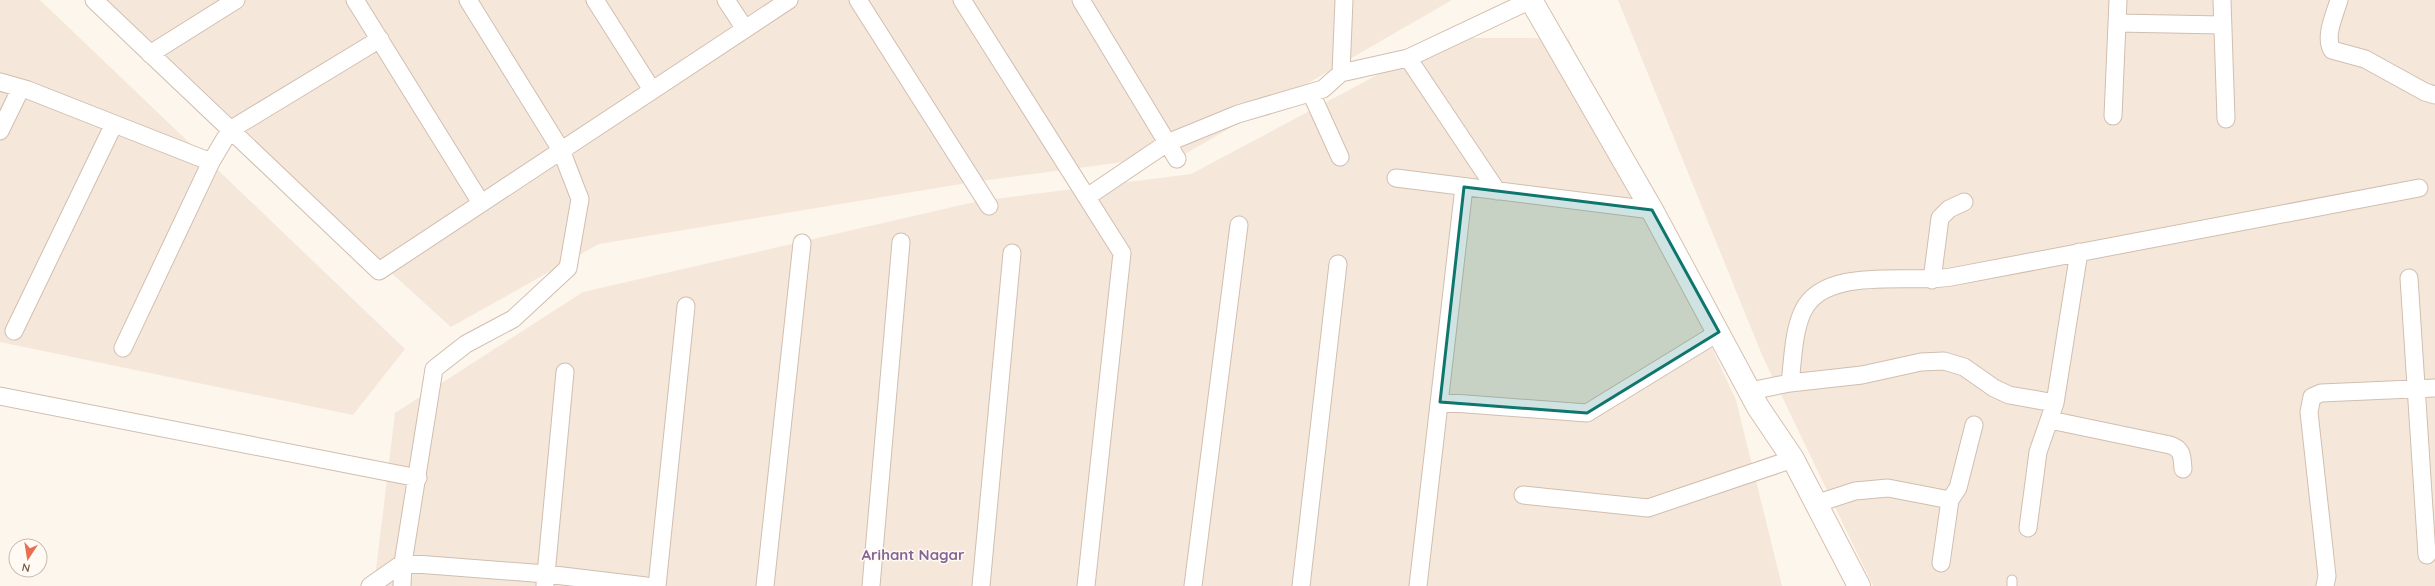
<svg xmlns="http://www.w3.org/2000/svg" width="2435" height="586" font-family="Quicksand,sans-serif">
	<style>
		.residential { fill: #f5e8da }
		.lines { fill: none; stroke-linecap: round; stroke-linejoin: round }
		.lane-casing { stroke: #d1beb0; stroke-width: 11 }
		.street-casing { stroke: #d1beb0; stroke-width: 19 }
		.secondary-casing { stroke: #d6c0b0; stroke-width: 24 }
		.lane { stroke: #fff; stroke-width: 9 }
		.street { stroke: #fff; stroke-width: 17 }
		.secondary { stroke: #fff; stroke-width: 22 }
		.marked { fill: #0f766e; fill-opacity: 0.2; stroke: #0f766e; stroke-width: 3; stroke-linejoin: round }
		.labels { text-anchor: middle; stroke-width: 3; stroke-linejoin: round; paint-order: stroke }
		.neighbourhood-label { font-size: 15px; font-weight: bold; fill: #846695; stroke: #fffaf3 }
	</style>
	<rect width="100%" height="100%" fill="#fdf6ec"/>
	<!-- residential -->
	<path class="residential" d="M0,0H40L405,349L353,415L0,342Z
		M90,0H1452L1185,154L973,182L599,244L451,327Z
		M1618,0H2435V586H1873L1762,355Z
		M1447,38H1568L1736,400L1782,586H374L395,413L583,292L979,201L1191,174Z"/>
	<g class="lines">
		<defs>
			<path id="lane" d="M2012,580V586"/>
			<path id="street" d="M94,0L379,271L789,0
				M355,0L481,203
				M595,0L652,90
				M726,0L745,29
				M858,0L989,206
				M962,0L1122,253L1086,586
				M1081,0L1177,159
				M2222,0L2226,119
				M2339,0C2335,14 2324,36 2332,50L2365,59L2425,92L2435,95
				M2117,23L2222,25
				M150,54L236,0
				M1408,58L1497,191
				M1341,73L1344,0
				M0,82L28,90L211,162
				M1311,93L1340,157
				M2113,116L2118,0
				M0,131L21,88
				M1396,178L1652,210
				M1087,197L1167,143L1238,114L1323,89L1341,73L1408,58L1531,0
				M2409,278L2427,555
				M1932,280L1940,218L1949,209L1964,202
				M14,331L114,124
				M123,348L211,162L230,130L380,39
				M1790,383C1793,360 1793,332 1803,311C1825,265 1910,284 1951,277L2419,188
				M1750,391L1790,383L1862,375L1921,362L1944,361L1964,367L1994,388L2009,395L2055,403
				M0,396L418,478
				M1440,402L1587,413L1719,332
				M2050,420L2170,445C2183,449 2182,457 2183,469
				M1523,495L1648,508L1793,459
				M1815,504L1855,491L1888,488L1950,500
				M2028,528L2038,452L2055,403L2079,252
				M1941,563L1950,500L1958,488L1974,425
				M545,585L565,372
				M370,586L403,563L546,574L646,586
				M402,586L403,563L434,369L466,344L513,319L568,268L580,199L561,150L468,0
				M657,586L686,306
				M765,586L802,243
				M871,586L901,242
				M981,586L1012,253
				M1193,586L1239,225
				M1301,586L1338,264
				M1418,586L1464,187
				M2325,586L2327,576L2309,412L2312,397L2321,393L2435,388"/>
			<path id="secondary" d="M1531,0L1652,210L1758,407L1793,459L1859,586"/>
		</defs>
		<!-- lane casing -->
		<use href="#lane" class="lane-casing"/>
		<!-- street casing -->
		<use href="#street" class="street-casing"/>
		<!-- secondary casing -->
		<use href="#secondary" class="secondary-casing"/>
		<!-- lane -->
		<use href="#lane" class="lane"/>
		<!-- street -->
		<use href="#street" class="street"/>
		<!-- secondary -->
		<use href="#secondary" class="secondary"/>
	</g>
	<!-- marked area -->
	<path class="marked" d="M1464,187L1652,210L1719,332L1587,413L1440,402Z"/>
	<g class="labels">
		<!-- neighbourhood labels -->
		<g class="neighbourhood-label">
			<text x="913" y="560">Arihant Nagar</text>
		</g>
	</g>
	<!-- north arrow -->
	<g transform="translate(28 558) rotate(192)"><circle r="19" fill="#fffaf3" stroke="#cabbb1"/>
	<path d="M0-3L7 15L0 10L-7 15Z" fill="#e76f51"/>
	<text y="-6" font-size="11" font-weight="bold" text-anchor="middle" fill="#7a5c4d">N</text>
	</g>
</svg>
